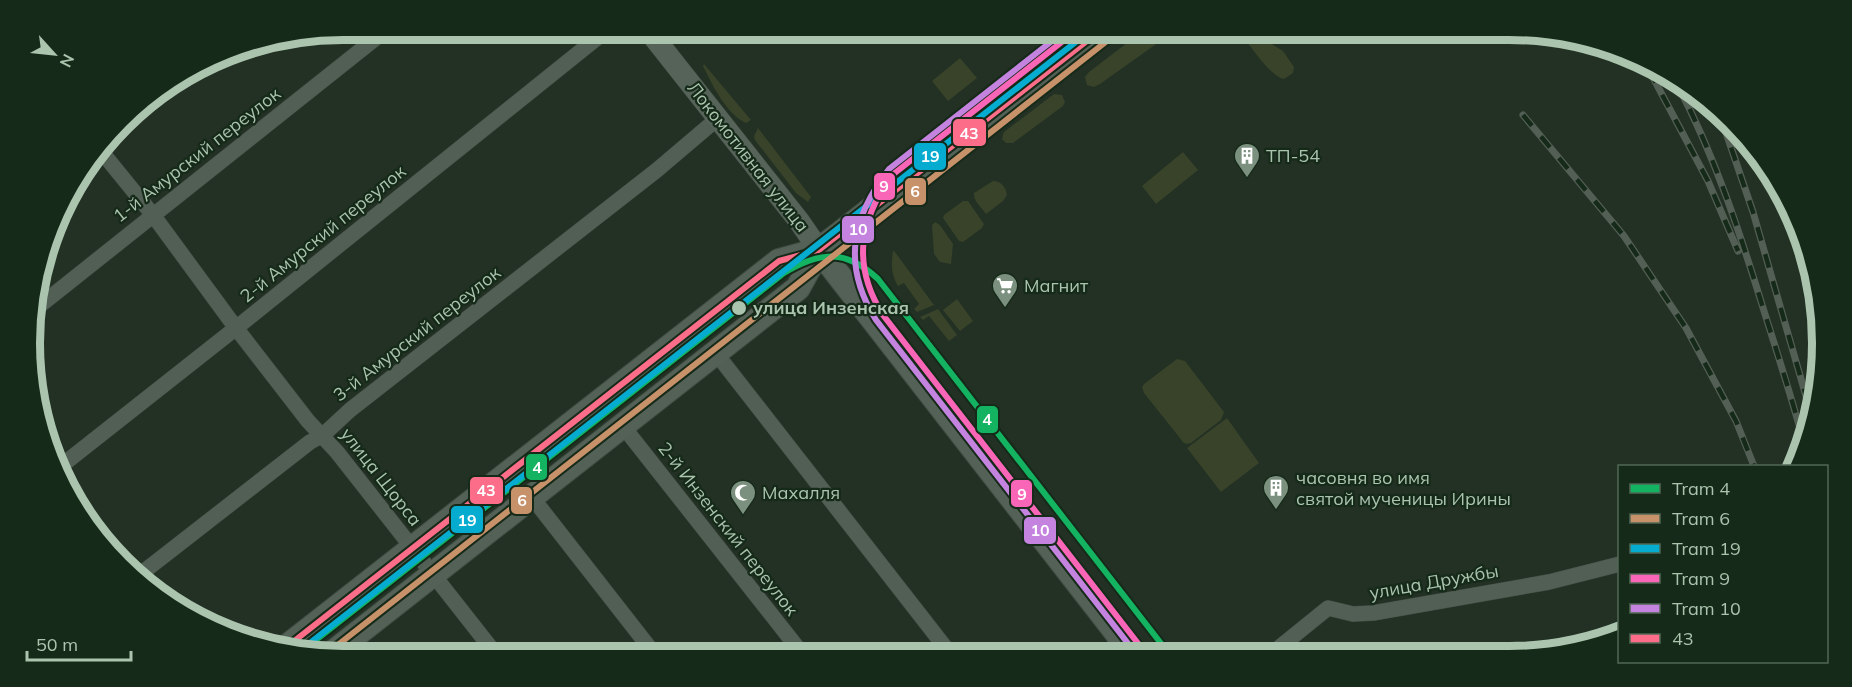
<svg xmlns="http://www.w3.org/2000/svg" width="1852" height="687" font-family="Mulish,sans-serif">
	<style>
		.green { fill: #38432a }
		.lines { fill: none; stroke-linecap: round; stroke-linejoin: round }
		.minor-casing { stroke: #404b42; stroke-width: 16 }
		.secondary-casing { stroke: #404b42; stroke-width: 22 }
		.primary-casing { stroke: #404d42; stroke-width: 26 }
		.minor { stroke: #525f54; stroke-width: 15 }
		.secondary { stroke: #566358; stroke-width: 21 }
		.primary { stroke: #546156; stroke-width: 24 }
		.rail-casing { stroke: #535f54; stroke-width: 7 }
		.rail { stroke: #162a19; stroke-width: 4.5; stroke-dasharray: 14; stroke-linecap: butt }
		.bus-1-casing { stroke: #162a19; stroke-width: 10 }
		.bus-1 { stroke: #fb6d88; stroke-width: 6 }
		.tram-1-casing { stroke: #162a19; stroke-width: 10 }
		.tram-2-casing { stroke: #162a19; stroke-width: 10 }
		.tram-3-casing { stroke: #162a19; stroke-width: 10 }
		.tram-4-casing { stroke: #162a19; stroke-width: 10 }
		.tram-5-casing { stroke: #162a19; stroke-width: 10 }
		.tram-1 { stroke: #13b361; stroke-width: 6 }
		.tram-2 { stroke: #c7916a; stroke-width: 6 }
		.tram-3 { stroke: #06acd0; stroke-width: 6 }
		.tram-4 { stroke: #fa66b7; stroke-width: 6 }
		.tram-5 { stroke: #c483df; stroke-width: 6 }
		.stop-dot { fill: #aac4ae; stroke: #162a19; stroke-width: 2 }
		.labels { text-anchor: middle; stroke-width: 4.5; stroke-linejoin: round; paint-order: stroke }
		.street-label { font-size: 18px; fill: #aac4ae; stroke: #162a19 }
		.poi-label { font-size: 18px; fill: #aac4ae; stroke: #162a19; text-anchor: start }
		.stop-label { font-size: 18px; font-weight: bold; fill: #aac4ae; stroke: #162a19; text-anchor: start }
		.rim { fill: none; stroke: #aac4ae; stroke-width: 8 }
		.line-badge { stroke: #162a19; stroke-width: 2 }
		.badge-label { font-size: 16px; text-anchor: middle; font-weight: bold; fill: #fff }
	</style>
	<rect width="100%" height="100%" fill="#233024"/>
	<!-- green -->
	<path class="green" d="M1144,30H1176L1100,84L1094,87L1087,85L1085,77L1089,72Z
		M1238,30H1249L1283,51L1294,67L1293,73L1284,79C1269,76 1248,42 1238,30Z
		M960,58L977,78L948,101L932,81Z
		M704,64L751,120L746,123C726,114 712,84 703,66Z
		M1054,94L1062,95L1065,102L1063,106L1013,143H1006L1002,139L1004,132Z
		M758,128L811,197L808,202L796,193L755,140L754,136Z
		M1183,152L1198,170L1156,204L1142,186Z
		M993,181C1001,181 1006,187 1007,195L1003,201L986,214C982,208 973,201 974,193Z
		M963,201H968L984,224L982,228L963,242L959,241L943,218L944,215Z
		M935,222L940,225L953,244L951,264L940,262L934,254L932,225Z
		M893,251L895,252L934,305L917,312L914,309L919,304L904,283L898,286C891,274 891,264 893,251Z
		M957,299L973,321L960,331L943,310Z
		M938,309L957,335L949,341L929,316L923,320L920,317Z
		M1177,359L1185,361L1224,412L1221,420L1191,443L1186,444L1183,442L1144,393L1142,387L1144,384Z
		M1227,418L1259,463L1221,492L1187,448Z"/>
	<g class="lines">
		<defs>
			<path id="minor" d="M101,151L153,215L236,328L308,421L337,452L498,657
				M33,311L386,30
				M715,352L952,656
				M622,425L804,656
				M61,466L236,328L607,30
				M531,496L656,656
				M138,576L310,442L323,435L350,410L657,170L717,119
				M1270,655L1328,608L1353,614L1373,613L1549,582L1620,564"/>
			<path id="secondary" d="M648,30L799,221L819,250"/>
			<path id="primary" d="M819,250L1134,655
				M284,649L779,261L819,250L1101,30
				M330,655L798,288L819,250"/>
		</defs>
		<!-- minor casing -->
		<use href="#minor" class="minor-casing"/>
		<!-- secondary casing -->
		<use href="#secondary" class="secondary-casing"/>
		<!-- primary casing -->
		<use href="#primary" class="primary-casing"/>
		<!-- minor -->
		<use href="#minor" class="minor"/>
		<!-- secondary -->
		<use href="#secondary" class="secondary"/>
		<!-- primary -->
		<use href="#primary" class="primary"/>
		<defs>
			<path id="rail" d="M1649,70L1708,181L1738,251
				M1677,84C1715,156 1740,233 1764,311C1778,355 1792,399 1804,443
				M1523,115L1624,236L1686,328L1736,421L1754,466
				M1722,121L1753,212L1812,417"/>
		</defs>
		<!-- rail casing -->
		<use href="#rail" class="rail-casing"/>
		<!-- rail -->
		<use href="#rail" class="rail"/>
		<defs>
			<path id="bus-1" d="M284,649L779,261L819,250L1101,30"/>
		</defs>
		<!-- bus-1 casing -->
		<use href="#bus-1" class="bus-1-casing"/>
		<!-- bus-1 -->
		<use href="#bus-1" class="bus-1"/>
		<defs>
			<path id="tram-1" d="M302,651L784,273C820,251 846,249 878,279L1170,655"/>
			<path id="tram-2" d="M325,655L1112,37"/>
			<path id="tram-3" d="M306,646L1091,30"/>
			<path id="tram-4" d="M1077,30L891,176C859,222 852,266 883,315L1147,655"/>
			<path id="tram-5" d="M1066,30L889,169C851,218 842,266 876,320L1137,655"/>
		</defs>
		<!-- tram-1 casing -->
		<use href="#tram-1" class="tram-1-casing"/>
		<!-- tram-2 casing -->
		<use href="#tram-2" class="tram-2-casing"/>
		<!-- tram-3 casing -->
		<use href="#tram-3" class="tram-3-casing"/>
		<!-- tram-4 casing -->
		<use href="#tram-4" class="tram-4-casing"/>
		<!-- tram-5 casing -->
		<use href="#tram-5" class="tram-5-casing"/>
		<!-- tram-1 -->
		<use href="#tram-1" class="tram-1"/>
		<!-- tram-2 -->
		<use href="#tram-2" class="tram-2"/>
		<!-- tram-3 -->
		<use href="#tram-3" class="tram-3"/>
		<!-- tram-4 -->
		<use href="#tram-4" class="tram-4"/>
		<!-- tram-5 -->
		<use href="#tram-5" class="tram-5"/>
	</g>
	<!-- icons -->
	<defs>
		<symbol id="building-pin" viewBox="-11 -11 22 30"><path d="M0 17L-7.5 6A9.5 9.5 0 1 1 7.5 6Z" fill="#7b907e" stroke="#162a19"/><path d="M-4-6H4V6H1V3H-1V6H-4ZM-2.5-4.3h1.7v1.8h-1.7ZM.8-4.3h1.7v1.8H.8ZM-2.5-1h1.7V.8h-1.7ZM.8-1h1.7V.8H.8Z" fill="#fff"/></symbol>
		<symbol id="supermarket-pin" viewBox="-11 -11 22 30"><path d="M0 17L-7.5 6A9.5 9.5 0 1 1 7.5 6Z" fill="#7b907e" stroke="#162a19"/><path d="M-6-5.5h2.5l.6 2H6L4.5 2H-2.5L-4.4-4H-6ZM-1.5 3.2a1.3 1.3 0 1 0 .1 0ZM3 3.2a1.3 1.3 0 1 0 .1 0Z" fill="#fff"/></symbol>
		<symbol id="mosque-pin" viewBox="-11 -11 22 30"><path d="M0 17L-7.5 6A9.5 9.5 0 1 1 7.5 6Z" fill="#7b907e" stroke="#162a19"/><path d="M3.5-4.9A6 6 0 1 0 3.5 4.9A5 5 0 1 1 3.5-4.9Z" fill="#fff"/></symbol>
	</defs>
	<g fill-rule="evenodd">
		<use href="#building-pin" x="1232" y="141" width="30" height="40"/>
		<use href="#supermarket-pin" x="990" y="271" width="30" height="40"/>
		<use href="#building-pin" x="1261" y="473" width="30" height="40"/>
		<use href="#mosque-pin" x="728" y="478" width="30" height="40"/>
	</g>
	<!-- markers -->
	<circle class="stop-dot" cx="739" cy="308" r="8"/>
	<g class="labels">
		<!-- street labels -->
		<g class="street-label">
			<text transform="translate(197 155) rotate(-38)" y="6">1-й Амурский переулок</text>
			<text transform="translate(748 157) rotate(52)" y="6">Локомотивная улица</text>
			<text transform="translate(323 234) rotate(-39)" y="6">2-й Амурский переулок</text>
			<text transform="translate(417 334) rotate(-38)" y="6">3-й Амурский переулок</text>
			<text transform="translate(381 477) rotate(52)" y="6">улица Щорса</text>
			<text transform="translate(728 529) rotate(52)" y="6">2-й Инзенский переулок</text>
			<text transform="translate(1434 582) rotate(-10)" y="6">улица Дружбы</text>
		</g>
		<!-- poi labels -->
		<g class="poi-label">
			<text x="1266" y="162">ТП-54</text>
			<text x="1024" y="292">Магнит</text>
			<text x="1296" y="484">часовня во имя<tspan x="1296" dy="21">святой мученицы Ирины</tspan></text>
			<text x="762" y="499">Махалля</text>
		</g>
		<!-- stop labels -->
		<g class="stop-label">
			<text x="753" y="314">улица Инзенская</text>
		</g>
	</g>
	<!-- crop -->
	<path d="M0 0H1852V687H0ZM343 40H1509A303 303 0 0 1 1812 343V343A303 303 0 0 1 1509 646H343A303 303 0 0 1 40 343V343A303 303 0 0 1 343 40Z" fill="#162a19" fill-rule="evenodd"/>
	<path class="rim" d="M343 40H1509A303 303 0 0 1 1812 343V343A303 303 0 0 1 1509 646H343A303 303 0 0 1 40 343V343A303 303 0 0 1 343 40Z"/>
	<g class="line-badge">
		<rect x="952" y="118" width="35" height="29" rx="6" fill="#fb6d88"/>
		<rect x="913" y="142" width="34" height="29" rx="6" fill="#06acd0"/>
		<rect x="873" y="172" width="23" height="29" rx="6" fill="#fa66b7"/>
		<rect x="904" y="177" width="23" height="29" rx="6" fill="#c7916a"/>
		<rect x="841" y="215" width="34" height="29" rx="6" fill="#c483df"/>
		<rect x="976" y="405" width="23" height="29" rx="6" fill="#13b361"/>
		<rect x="525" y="453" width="23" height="28" rx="6" fill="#13b361"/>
		<rect x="469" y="476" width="35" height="29" rx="6" fill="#fb6d88"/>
		<rect x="1010" y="479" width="23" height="29" rx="6" fill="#fa66b7"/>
		<rect x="510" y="486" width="23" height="29" rx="6" fill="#c7916a"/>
		<rect x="450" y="505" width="34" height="29" rx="6" fill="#06acd0"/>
		<rect x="1023" y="516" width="34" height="29" rx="6" fill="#c483df"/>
	</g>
	<g class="badge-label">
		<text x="969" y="139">43</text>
		<text x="930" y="162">19</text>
		<text x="884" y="192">9</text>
		<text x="915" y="197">6</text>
		<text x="858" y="235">10</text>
		<text x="987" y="425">4</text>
		<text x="537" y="473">4</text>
		<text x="486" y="496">43</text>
		<text x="1022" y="500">9</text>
		<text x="522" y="506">6</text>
		<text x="467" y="526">19</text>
		<text x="1040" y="536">10</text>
	</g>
	<!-- legend -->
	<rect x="1618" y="465" width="210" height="198" fill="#162a19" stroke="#516855" stroke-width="1.5"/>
	<rect x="1630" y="484" width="30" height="9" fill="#13b361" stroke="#516855" stroke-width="1.5"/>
	<text x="1672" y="495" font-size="18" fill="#aac4ae">Tram 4</text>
	<rect x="1630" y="514" width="30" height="9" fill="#c7916a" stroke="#516855" stroke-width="1.5"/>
	<text x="1672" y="525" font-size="18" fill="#aac4ae">Tram 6</text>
	<rect x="1630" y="544" width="30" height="9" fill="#06acd0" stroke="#516855" stroke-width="1.5"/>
	<text x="1672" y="555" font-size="18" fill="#aac4ae">Tram 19</text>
	<rect x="1630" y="574" width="30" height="9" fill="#fa66b7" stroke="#516855" stroke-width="1.5"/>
	<text x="1672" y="585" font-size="18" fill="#aac4ae">Tram 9</text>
	<rect x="1630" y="604" width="30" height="9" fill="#c483df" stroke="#516855" stroke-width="1.5"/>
	<text x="1672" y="615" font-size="18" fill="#aac4ae">Tram 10</text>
	<rect x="1630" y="634" width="30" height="9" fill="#fb6d88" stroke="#516855" stroke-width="1.5"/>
	<text x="1672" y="645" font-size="18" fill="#aac4ae">43</text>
	<!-- north arrow -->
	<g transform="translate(54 54) rotate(117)" stroke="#162a19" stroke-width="4.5" paint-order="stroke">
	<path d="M0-4.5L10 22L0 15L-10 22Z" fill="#aac4ae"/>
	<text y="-9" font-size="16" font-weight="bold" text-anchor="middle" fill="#aac4ae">N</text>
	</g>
	<!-- scale -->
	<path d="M27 651v9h104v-9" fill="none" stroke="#aac4ae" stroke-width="3"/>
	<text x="36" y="651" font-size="18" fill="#aac4ae" stroke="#162a19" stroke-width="4.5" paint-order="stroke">50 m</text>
</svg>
